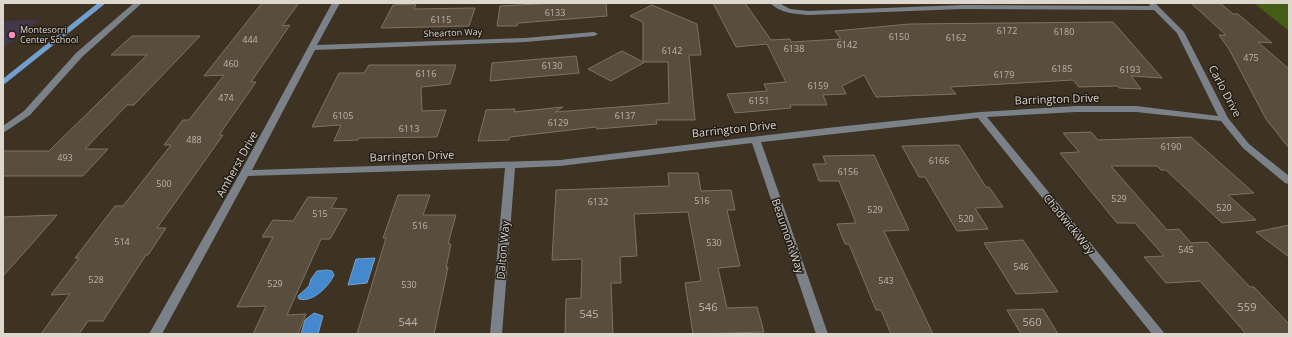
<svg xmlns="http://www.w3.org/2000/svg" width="1292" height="337" font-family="'Open Sans',sans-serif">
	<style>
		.education { fill: #40394a }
		.green { fill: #435d17 }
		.water { fill: #4488ce; stroke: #72a0ce }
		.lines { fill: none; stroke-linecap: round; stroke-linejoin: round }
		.stream { stroke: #72a0ce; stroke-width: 5 }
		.building { fill: #594d3d; stroke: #7e7260 }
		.minor { fill: #7b8189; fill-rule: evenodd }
		.poi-dot { fill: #fe8ebd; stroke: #211c15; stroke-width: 1.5 }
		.labels { text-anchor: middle; stroke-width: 3; stroke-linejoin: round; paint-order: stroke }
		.number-label { font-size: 9px; fill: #bdb4aa }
		.far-poi-label { font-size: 9px; fill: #ded7ce; stroke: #211c15; text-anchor: start }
		.far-street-label { font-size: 9px; fill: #ded7ce; stroke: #211c15 }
		.street-label { font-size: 11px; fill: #ded7ce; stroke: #211c15 }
		.near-number-label { font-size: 11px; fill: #bdb4aa }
	</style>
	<rect width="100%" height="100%" fill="#3e3323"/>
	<!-- education -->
	<path class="education" d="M40,20L3,48V21Z"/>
	<!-- green -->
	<path class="green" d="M1254,3H1289V31Z"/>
	<!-- water -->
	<path class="water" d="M375,258L367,283L348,285L356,259Z
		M327,270L332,271L334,275C329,286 313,303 299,299L298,296L309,286L311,279L317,271Z
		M314,313L323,316L318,334H301L305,320Z"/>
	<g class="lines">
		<!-- stream -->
		<path class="stream" d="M3,82L102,3"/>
	</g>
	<!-- building -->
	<path class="building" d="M262,3H299L282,26L290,25L251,82H256L219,135H223L157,228H166L148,255H146L103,321H88L79,334H41L70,294L51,295L79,258H75L115,206H123L171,145H164L183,120H189L224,75L204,76Z
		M555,3H606L607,16L518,23L517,26H497L500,6Z
		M713,3H745L771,40L790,39L791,42L841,39L835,31L909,24L1113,22L1162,78L1131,76L1141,89L1119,88L1118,86L1079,87L1073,80L950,87L956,94L876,97L864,75L842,86L846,94L823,95L827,105H790L791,108L735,113L727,94L767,91L764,84L786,82L767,44L736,47Z
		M1191,3H1220L1233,14H1238L1272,43L1258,42L1289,69V148L1266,119L1229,49L1219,35H1226Z
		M416,4L414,9L475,8L469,26L381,28L393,5Z
		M652,5L697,24L701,55H689L695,120H656L657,124L597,129L596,127L510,137L509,140L478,141L486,110L515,109L514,112L563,107L555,112L669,103L668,62H644H645L611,81L588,69L622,51L643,62V22L630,16Z
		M132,36H200L134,105H127L85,149H108L83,176H3V151H49L147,55H111Z
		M576,56L579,73L490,81L492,63Z
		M369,65H456L450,84L421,87L422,111L446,110L437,137L359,138L358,140L334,141L341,125L312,127L339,73H364Z
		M1091,132L1098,140L1191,137L1254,193L1228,195L1256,220L1222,223L1166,170H1161L1157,166H1111L1167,230L1179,229L1191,243L1207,242L1250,287H1254L1289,324V334H1246L1200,281L1166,283L1144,257L1164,256L1135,223H1117L1060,153L1079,152L1063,133Z
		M959,145L986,187H989L1003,207L975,208L988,229L957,231L925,177H919L902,146Z
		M874,155L909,230L884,231L933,334H891L881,310H876L849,244H845L837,224L856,223L839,181H819L813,164H826L823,156Z
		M668,173H698L701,191L731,190L735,210H727L740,266L718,268L727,308L757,307L764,332L693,334L685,283L701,281L688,212L634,214L637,256L620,257L621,283H611L613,334H565L566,299L581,298L582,259L552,260L556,190L669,186Z
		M398,195H430L423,215H456L448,244H451L446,268L448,267L434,334H357L386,238H383Z
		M308,197L337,198L331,208L347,209L330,239H321L287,315L306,314L298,334H253L266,306L237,307L273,237H262L273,220L293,221Z
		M57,215L30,246L3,276V217Z
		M1289,225V257L1256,232Z
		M1023,240L1058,292L1016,294L984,243Z
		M1043,309L1058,334H1021L1007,310Z"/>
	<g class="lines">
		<!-- minor -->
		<path class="minor" d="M134,3H142L82,57L30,115L3,133V126L24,111L76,53Z
			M332,3H340L317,45L525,38L594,32L598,34L594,36L525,42L315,50L252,170L560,160L836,127L980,112L1076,106H1136L1218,116L1177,33L1154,10L962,9L808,15C795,14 780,13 770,3H779L790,9L808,11L962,5L1150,6L1149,3H1155L1184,32L1228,118L1249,144L1289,176V184L1285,183L1243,148L1221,121L1136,112H1076L987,117L1165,334H1152L978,118L761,142L828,334H816L752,143L560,166L515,168L502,334H490L505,168L248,176L162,334H149L240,173Z"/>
	</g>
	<!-- markers -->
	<circle class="poi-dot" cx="12" cy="35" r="4"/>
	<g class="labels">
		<!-- number labels -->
		<g class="number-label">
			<text x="555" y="16">6133</text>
			<text x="441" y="23">6115</text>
			<text x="1007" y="34">6172</text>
			<text x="1064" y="35">6180</text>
			<text x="899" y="40">6150</text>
			<text x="956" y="41">6162</text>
			<text x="250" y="43">444</text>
			<text x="847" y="48">6142</text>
			<text x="794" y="52">6138</text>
			<text x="672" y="54">6142</text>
			<text x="1251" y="61">475</text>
			<text x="231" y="67">460</text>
			<text x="552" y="69">6130</text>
			<text x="1062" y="72">6185</text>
			<text x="1130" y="73">6193</text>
			<text x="426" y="77">6116</text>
			<text x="1004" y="78">6179</text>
			<text x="818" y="89">6159</text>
			<text x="226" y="101">474</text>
			<text x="759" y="104">6151</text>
			<text x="343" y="119">6105</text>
			<text x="625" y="119">6137</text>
			<text x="558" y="126">6129</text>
			<text x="409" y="132">6113</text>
			<text x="194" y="143">488</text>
			<text x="1171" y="150">6190</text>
			<text x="65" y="161">493</text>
			<text x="939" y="164">6166</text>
			<text x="848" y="175">6156</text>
			<text x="164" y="187">500</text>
			<text x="1119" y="202">529</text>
			<text x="702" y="204">516</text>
			<text x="598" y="205">6132</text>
			<text x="1224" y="211">520</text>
			<text x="875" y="213">529</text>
			<text x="320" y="217">515</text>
			<text x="966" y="222">520</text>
			<text x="420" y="229">516</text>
			<text x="122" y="245">514</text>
			<text x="714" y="246">530</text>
			<text x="1186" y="253">545</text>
			<text x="1021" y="270">546</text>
			<text x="96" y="283">528</text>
			<text x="886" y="284">543</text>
			<text x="275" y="287">529</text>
			<text x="409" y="288">530</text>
		</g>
		<!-- far-poi labels -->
		<g class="far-poi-label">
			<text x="20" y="33">Montesorri<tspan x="20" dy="10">Center School</tspan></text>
		</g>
		<!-- far-street labels -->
		<g class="far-street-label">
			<text transform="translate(453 33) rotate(-2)" y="3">Shearton Way</text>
		</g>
		<!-- street labels -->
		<g class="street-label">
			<text transform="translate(1225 91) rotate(62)" y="4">Carlo Drive</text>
			<text transform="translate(1057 99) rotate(-2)" y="4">Barrington Drive</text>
			<text transform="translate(734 129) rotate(-6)" y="4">Barrington Drive</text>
			<text transform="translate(412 156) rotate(-2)" y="4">Barrington Drive</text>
			<text transform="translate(237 164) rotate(-61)" y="4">Amherst Drive</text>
			<text transform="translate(1069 224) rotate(51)" y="4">Chadwick Way</text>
			<text transform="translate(788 236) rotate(71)" y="4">Beaumont Way</text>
			<text transform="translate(503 250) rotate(-85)" y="4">Dalton Way</text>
		</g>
		<!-- near-number labels -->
		<g class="near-number-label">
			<text x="708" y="311">546</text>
			<text x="1247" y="311">559</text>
			<text x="589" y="318">545</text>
			<text x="408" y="326">544</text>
			<text x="1032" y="326">560</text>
		</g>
	</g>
	<!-- border -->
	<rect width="1292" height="337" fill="none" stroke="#ded7ce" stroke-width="8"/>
</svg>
